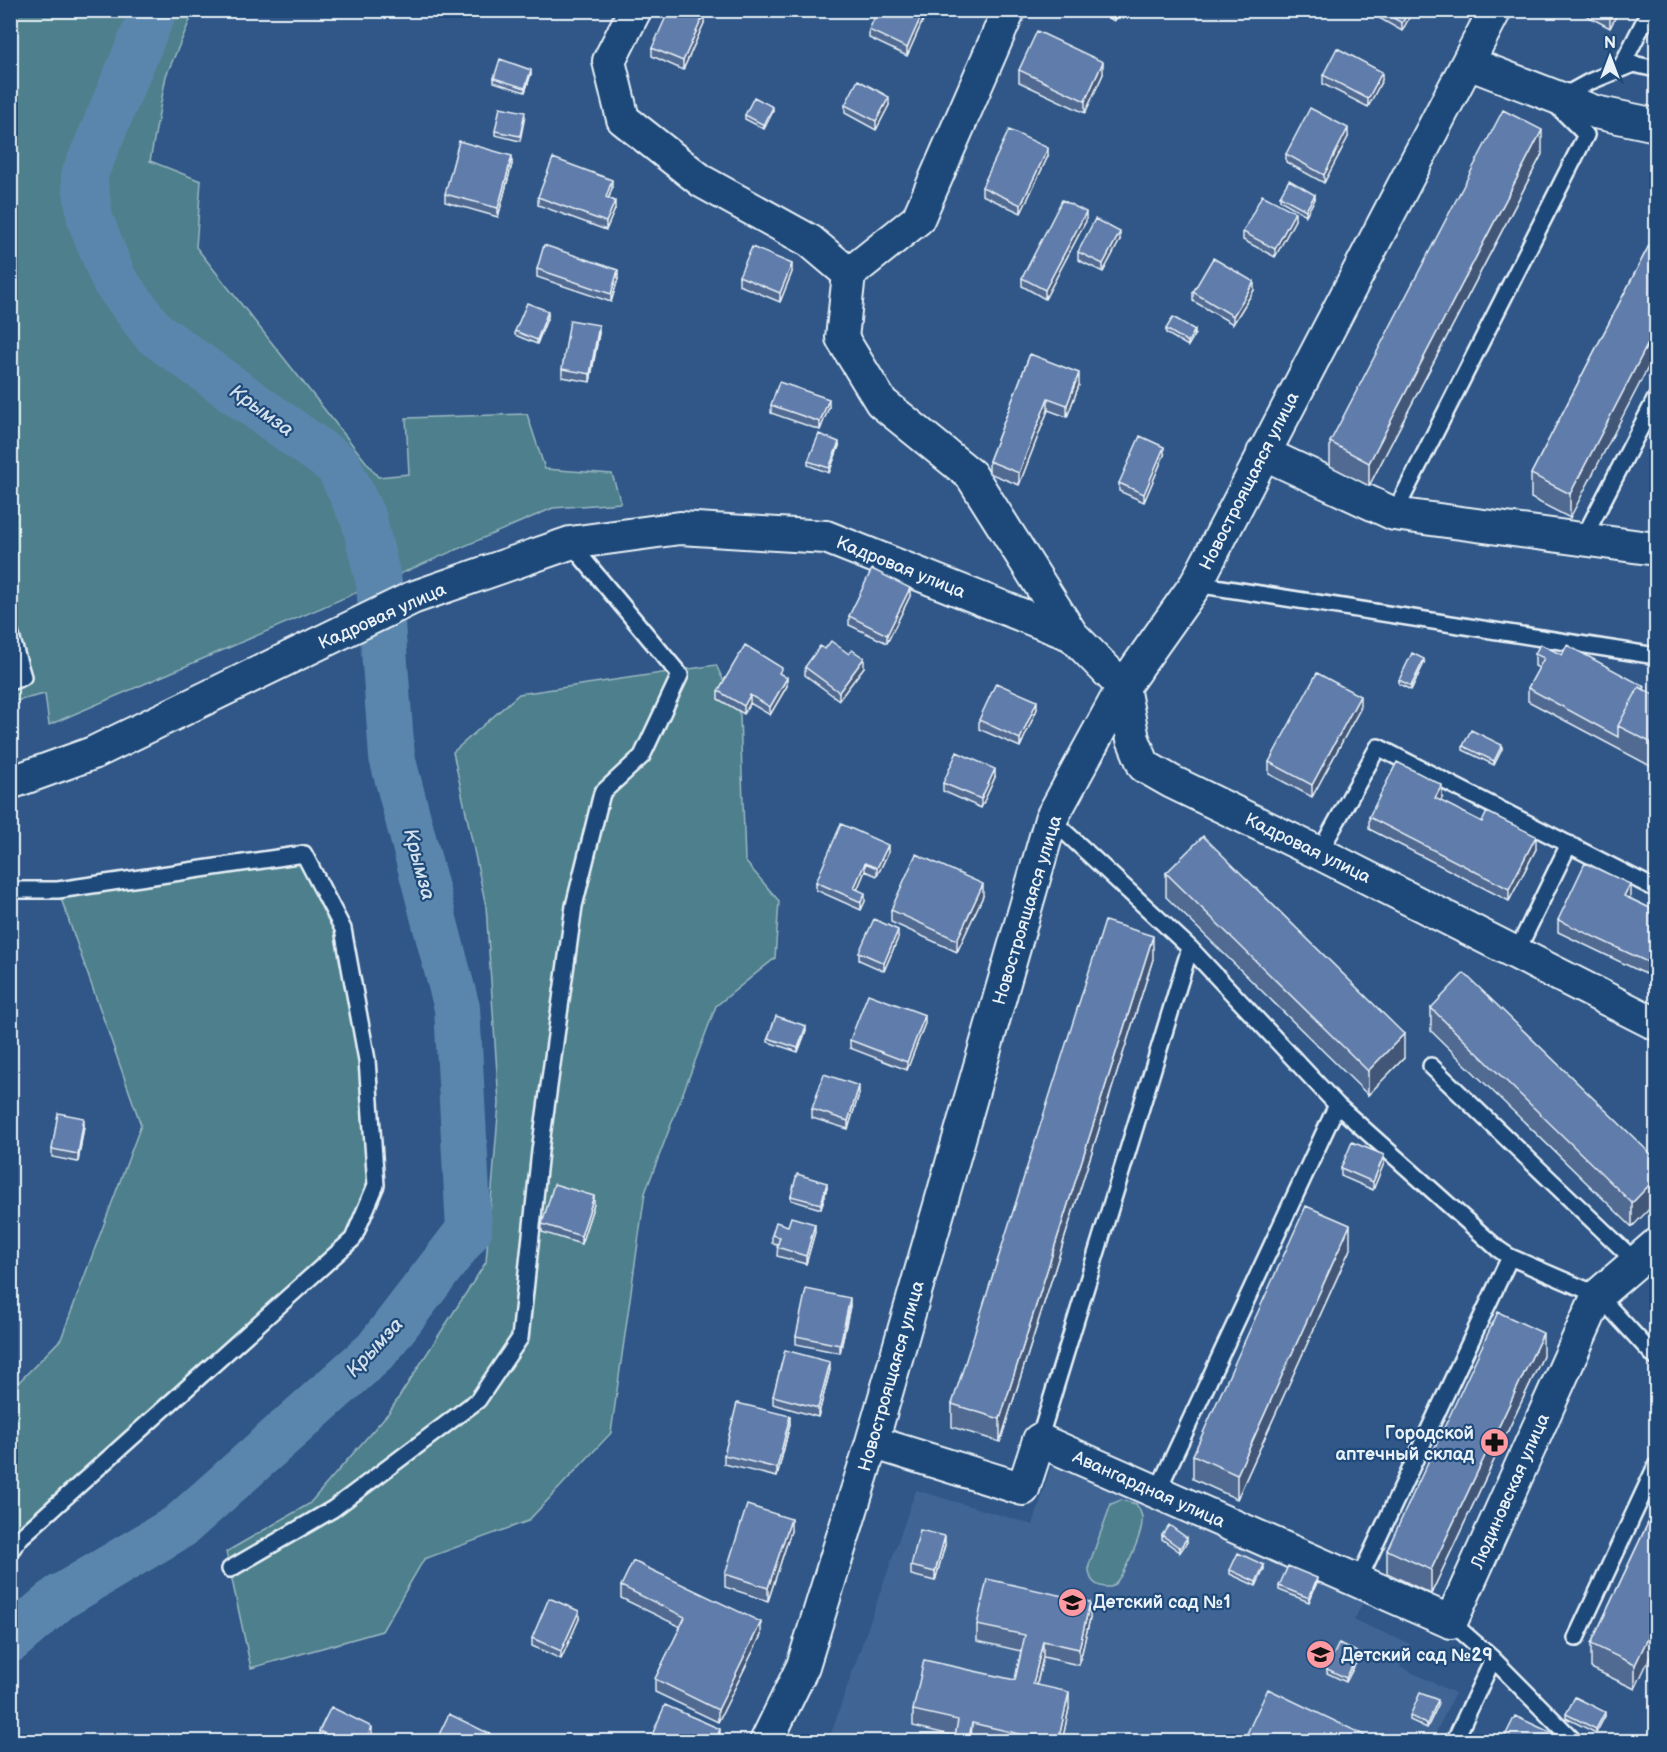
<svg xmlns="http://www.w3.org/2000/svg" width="1667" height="1752" font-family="'Balsamiq Sans',sans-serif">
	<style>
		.built { fill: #416594 }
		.green { fill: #4e808c; stroke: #9bb8c2; stroke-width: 1.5 }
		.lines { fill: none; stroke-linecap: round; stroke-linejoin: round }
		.river { stroke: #5a86ad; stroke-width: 46 }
		.lane-casing { stroke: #e8f1f8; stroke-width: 20 }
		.street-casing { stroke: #e8f1f8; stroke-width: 36 }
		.lane { stroke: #1f4a7a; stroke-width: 15 }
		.street { stroke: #1f4a7a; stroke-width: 32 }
		.wall { fill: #516a92; stroke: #e8f1f8; stroke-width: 1.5 }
		.shaded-wall { fill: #425677; stroke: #e8f1f8; stroke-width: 1.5 }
		.building { fill: #5e7baa; stroke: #e8f1f8; stroke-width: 1.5 }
		.labels { text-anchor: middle; stroke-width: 4.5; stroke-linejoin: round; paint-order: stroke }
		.street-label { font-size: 18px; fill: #e8f1f8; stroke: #1f4a7a }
		.poi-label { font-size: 18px; font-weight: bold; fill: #e8f1f8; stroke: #1f4a7a; text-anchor: start }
		.water-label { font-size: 20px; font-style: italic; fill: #d3e1ed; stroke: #1f4a7a }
	</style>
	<rect width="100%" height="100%" fill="#305788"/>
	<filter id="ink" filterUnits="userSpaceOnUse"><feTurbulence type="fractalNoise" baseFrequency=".0167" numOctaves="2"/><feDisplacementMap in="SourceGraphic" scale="12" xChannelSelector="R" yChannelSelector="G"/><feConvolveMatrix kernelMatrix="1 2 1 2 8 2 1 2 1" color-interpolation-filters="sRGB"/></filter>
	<g filter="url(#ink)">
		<!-- built -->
		<path class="built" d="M1054,1457L1365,1598L1354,1620L1410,1644L1400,1667L1455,1693L1432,1741L828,1742L916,1490L1033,1525Z"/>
		<!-- green -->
		<path class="green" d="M10,11H194L166,76L150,161L201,181L196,247L378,477L409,474L406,418L527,414L545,469L612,474L621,503L553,508L49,725L45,694L11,702Z
			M716,665L740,715L745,861L779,901L775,958L716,1006L645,1193L611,1433L528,1521L424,1559L382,1631L251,1668L226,1552L309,1504L390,1411L486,1262L499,1103L486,906L453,752L519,694Z
			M304,854L343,929L376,1185L353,1239L11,1551V1390L61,1339L141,1125L58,890Z
			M1121,1500L1136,1504C1139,1508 1141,1512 1142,1517C1144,1532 1123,1579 1111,1587C1095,1588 1088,1580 1089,1565L1111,1504Z"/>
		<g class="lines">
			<!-- river -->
			<path class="river" d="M10,1640L59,1598L180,1526L376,1351L469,1230L457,1008L392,757L379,583L364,520L338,465L154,333L114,280L90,219L84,176L154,10"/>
			<defs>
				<path id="lane" d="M1620,69L1650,10
					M1560,98L1589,82L1633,64L1656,69
					M1394,514L1586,135L1557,106
					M1583,539L1656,398
					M1196,584L1656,656
					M10,633L23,677L10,682
					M1319,853L1378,747L1656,889
					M10,890H58L304,854L343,929L367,1060L376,1185L353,1239L21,1537L10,1551
					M1190,948L1337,1105L1498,1249L1510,1257L1598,1295L1656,1358
					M1517,951L1569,844
					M1431,1066L1636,1262
					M1039,1440L1190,948L1051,819
					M1157,1492L1337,1105
					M230,1569L333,1509L478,1400L520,1338L540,1151L574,906L602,793L642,756L680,675L570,543
					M1358,1581L1510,1257
					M1451,1622L1493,1659L1454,1742
					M1576,1638L1656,1466
					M1493,1659L1575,1742"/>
				<path id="street" d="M635,10L609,61L623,119L703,182L810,241L849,274
					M1009,10L918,219L849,274L842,338L881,402L971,475L1072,635
					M1468,63L1595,112L1656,125
					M1263,453L1394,514L1656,549
					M10,783L93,753L412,598L570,543L680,528L826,537L1072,635L1123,687L1133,739L1144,766L1172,782L1319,853L1656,1024
					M872,1442L1023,1489L1039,1440L1451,1622L1598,1295L1656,1245
					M766,1742L803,1666L872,1442L1051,819L1123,687L1196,584L1495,10"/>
			</defs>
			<!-- lane casing -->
			<use href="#lane" class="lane-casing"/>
			<!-- street casing -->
			<use href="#street" class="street-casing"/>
			<!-- lane -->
			<use href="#lane" class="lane"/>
			<!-- street -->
			<use href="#street" class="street"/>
		</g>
		<!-- wall -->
		<path class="wall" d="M536,10H550L549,14Z
			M1095,10H1119L1114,21Z
			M1365,10H1411V14L1402,31Z
			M1576,10H1619L1610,28Z
			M923,20L907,56L869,38V30Z
			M704,23L683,70L652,56V48Z
			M1019,70L1103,74L1085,113L1019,82Z
			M531,74L525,92L494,82V78Z
			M1323,75L1382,80L1368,107L1323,84Z
			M845,105H889L876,130L845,113Z
			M773,111L764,129L745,119V115Z
			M525,116L520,141L495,135V131Z
			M1348,137L1324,183L1286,162V154Z
			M1542,154L1369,486L1330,466V442Z
			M1048,156L1021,213L982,195V187Z
			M512,164L498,217L445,202V194Z
			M612,188L609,198L615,209L606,230L538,205V197Z
			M1280,196L1315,199L1306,215L1280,200Z
			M1295,220L1275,257L1243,240V232Z
			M1086,221L1045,299L1022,286V278Z
			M1656,232L1570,518L1531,498V474Z
			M1120,240L1103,272L1078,260V252Z
			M537,269L618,279L611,302L537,277Z
			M792,272L780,302L739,285V276Z
			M1254,290L1233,324L1193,301V292Z
			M548,316L537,344L515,335V331Z
			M1166,329L1195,334L1188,346L1166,333Z
			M599,333L590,382L562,377V369Z
			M1030,354L1079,385L1067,417L1048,410L1019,485L989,473V461Z
			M771,405L829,407L820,430L771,413Z
			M839,446L829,473L808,465V461Z
			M1164,455L1144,502L1119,491V483Z
			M910,596L887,643L849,625V616Z
			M825,649L849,654L864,667L839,700L805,675V667Z
			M1535,654L1562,655L1645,690L1656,696V769L1528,701V688L1539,668L1535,666Z
			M1424,663L1411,690L1399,684V680Z
			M782,675L787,686L770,715L750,703L744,714L718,699V691Z
			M1037,709L1020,747L979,729V720Z
			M1360,709L1312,797L1269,774V762Z
			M1463,746L1502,749L1494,765L1463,750Z
			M995,777L981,808L943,791V783Z
			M1442,798L1440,801L1536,849L1509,901L1369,829V817Z
			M888,853L877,876L865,871L857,890L865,901L861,910L816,890V882Z
			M1166,873L1404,1058L1368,1095L1166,897Z
			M983,896L957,952L891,922V910Z
			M1630,897L1629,898L1656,911V979L1558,932V920Z
			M898,938L884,971L859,960V952Z
			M1153,959L1000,1442L952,1427V1404Z
			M1431,1008L1656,1159L1632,1227L1431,1031Z
			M925,1023L907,1070L850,1048V1040Z
			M806,1031L798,1052L768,1042V1038Z
			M859,1094L848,1129L812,1118V1109Z
			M84,1126L78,1162L52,1157V1149Z
			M1384,1163L1373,1190L1341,1176V1168Z
			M827,1187L821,1209L791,1200V1196Z
			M594,1204L581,1244L542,1232V1224Z
			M788,1226L815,1232L806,1264L777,1256L778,1244L772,1243V1235Z
			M1350,1249L1237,1499L1193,1479V1455Z
			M850,1306L840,1353L796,1344V1336Z
			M1543,1356L1431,1594L1387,1573V1550Z
			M830,1370L818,1417L773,1404V1396Z
			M790,1424L777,1477L724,1464V1455Z
			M1656,1506L1635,1689L1591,1668V1644Z
			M791,1531L768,1601L725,1587V1574Z
			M1162,1535L1187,1542L1180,1552L1162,1539Z
			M945,1545L935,1581L911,1575V1566Z
			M1264,1569L1256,1586L1230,1574V1570Z
			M1317,1582L1309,1602L1279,1590V1586Z
			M621,1586L761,1635L718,1722L655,1692V1679L681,1627L621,1598Z
			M1090,1618L1079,1665L1043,1657L1037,1684L1069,1708L1062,1742H981L972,1739L971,1742H954L955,1736L913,1726V1710L1015,1680L1021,1651L977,1641V1625Z
			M579,1619L561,1659L532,1646V1638Z
			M1359,1657L1346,1682L1327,1673V1669Z
			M1438,1705L1427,1728L1410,1720V1716Z
			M1566,1714L1605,1716L1596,1733L1566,1718Z
			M319,1731L372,1736L369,1742H324L319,1739Z"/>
		<!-- shaded-wall -->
		<path class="shaded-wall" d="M1115,10H1119L1114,21V13Z
			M1409,10H1411V14L1402,31V23Z
			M1610,10H1619L1610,28Z
			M923,12V20L907,56V48Z
			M704,14V23L683,70V61Z
			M1103,62V74L1085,113V101Z
			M531,70V74L525,92V88Z
			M1382,72V80L1368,107V99Z
			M889,97V105L876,130V121Z
			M773,107V111L764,129V125Z
			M1348,128V137L1324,183V175Z
			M1542,130V154L1369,486V463Z
			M1048,148V156L1021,213V205Z
			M512,156V164L498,217V208Z
			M612,180V188L606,205V197Z
			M1315,195V199L1306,215V210Z
			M615,201V209L606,230V222Z
			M1086,212V221L1045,299V290Z
			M1295,212V220L1275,257V249Z
			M1120,232V240L1103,272V264Z
			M792,264V272L780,302V293Z
			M618,270V279L611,302V294Z
			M1254,282V290L1233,324V316Z
			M548,311V316L537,344V340Z
			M599,325V333L590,382V374Z
			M1656,328V352L1570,518V494Z
			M1195,330V334L1188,346V342Z
			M1079,373V385L1067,417V405Z
			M1048,398V410L1019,485V473Z
			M829,399V407L820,430V422Z
			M839,442V446L829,473V468Z
			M1164,447V455L1144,502V494Z
			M910,588V596L887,643V635Z
			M864,658V667L839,700V692Z
			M1424,659V663L1411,690V686Z
			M787,678V686L770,715V707Z
			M750,695V703L744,714V706Z
			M1360,696V709L1312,797V785Z
			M1037,701V709L1020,747V739Z
			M1502,745V749L1494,765V761Z
			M995,769V777L981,808V799Z
			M1442,785V798L1435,811V798Z
			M1536,836V849L1509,901V889Z
			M888,845V853L877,876V868Z
			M865,863V871L854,897V888Z
			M983,884V896L957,952V940Z
			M1630,884V897L1624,908V896Z
			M865,893V901L861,910V902Z
			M898,930V938L884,971V963Z
			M1153,936V959L1000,1442V1419Z
			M925,1015V1023L907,1070V1062Z
			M806,1026V1031L798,1052V1048Z
			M1404,1034V1058L1368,1095V1071Z
			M859,1086V1094L848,1129V1121Z
			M84,1118V1126L78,1162V1154Z
			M1384,1155V1163L1373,1190V1182Z
			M1656,1178V1202L1632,1227V1203Z
			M827,1183V1187L821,1209V1204Z
			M594,1196V1204L581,1244V1236Z
			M815,1224V1232L806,1264V1256Z
			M1350,1225V1249L1237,1499V1475Z
			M850,1298V1306L840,1353V1345Z
			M1543,1333V1356L1431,1594V1570Z
			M830,1362V1370L818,1417V1408Z
			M790,1416V1424L777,1477V1468Z
			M791,1519V1531L768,1601V1588Z
			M945,1536V1545L935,1581V1572Z
			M1187,1538V1542L1180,1552V1548Z
			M1264,1565V1569L1256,1586V1582Z
			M1317,1578V1582L1309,1602V1598Z
			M1090,1602V1618L1079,1665V1649Z
			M579,1611V1619L561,1659V1651Z
			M1656,1621V1644L1635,1689V1665Z
			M761,1622V1635L718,1722V1710Z
			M1043,1641V1657L1033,1700V1684Z
			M1359,1653V1657L1346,1682V1678Z
			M1069,1692V1708L1062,1742H1058Z
			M1438,1700V1705L1427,1728V1724Z
			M1605,1712V1716L1596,1733V1729Z
			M972,1723L971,1742H968Z
			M372,1727V1736L369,1742H364Z
			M720,1729V1741L715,1742Z"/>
		<!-- building -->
		<path class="building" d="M669,10H695L704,14L683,61L652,48Z
			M878,10H920L923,12L907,48L869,30Z
			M1379,10H1409L1402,23Z
			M1037,31L1103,62L1085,101L1019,70Z
			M1337,48L1382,72L1368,99L1323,75Z
			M500,59L531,70L525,88L494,78Z
			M858,80L889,97L876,121L845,105Z
			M754,97L773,107L764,125L745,115Z
			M500,107L525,112L520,136L495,131Z
			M1310,108L1348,128L1324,175L1286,154Z
			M1503,110L1542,130L1369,463L1330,442Z
			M1009,130L1048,148L1021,205L982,187Z
			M459,141L512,156L498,208L445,194Z
			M553,158L612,180L606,197L615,201L606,222L538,197Z
			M1289,180L1315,195L1306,210L1280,196Z
			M1262,195L1295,212L1275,249L1243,232Z
			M1062,200L1086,212L1045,290L1022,278Z
			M1095,219L1120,232L1103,264L1078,252Z
			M1656,232V328L1570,494L1531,474Z
			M544,245L618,270L611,294L537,269Z
			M752,247L792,264L780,293L739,276Z
			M1213,258L1254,282L1233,316L1193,292Z
			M527,303L548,311L537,340L515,331Z
			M1173,317L1195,330L1188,342L1166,329Z
			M570,320L599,325L590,374L562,369Z
			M1030,354L1079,373L1067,405L1048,398L1019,473L989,461Z
			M779,382L829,399L820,422L771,405Z
			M819,434L839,442L829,468L808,461Z
			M1140,436L1164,447L1144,494L1119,483Z
			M872,569L910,588L887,635L849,616Z
			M831,641L849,654L852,650L864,658L839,692L805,667L820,646L825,649Z
			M1540,644L1562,655L1567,645L1645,687L1644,689L1639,687L1618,726V737L1528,688L1544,658L1535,654Z
			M745,645L782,668L779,673L787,678L770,707L750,695L744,706L718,691Z
			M1412,653L1424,659L1411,686L1399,680Z
			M1317,673L1360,696L1312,785L1269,762Z
			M996,683L1037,701L1020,739L979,720Z
			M1639,687L1656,696V745L1618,726Z
			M1471,730L1502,745L1494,761L1463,746Z
			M957,752L995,769L981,799L943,783Z
			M1397,762L1442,785L1435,798L1482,822L1487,812L1536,836L1509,889L1369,817Z
			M841,824L888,845L877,868L865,863L854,888L865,893L861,902L816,882Z
			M1203,836L1404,1034L1368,1071L1166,873Z
			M916,854L983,884L957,940L891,910Z
			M1585,863L1630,884L1624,896L1656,911V966L1558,920Z
			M874,919L898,930L884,963L859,952Z
			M1105,921L1153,936L1000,1419L952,1404Z
			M1464,973L1656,1159V1178L1632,1203L1431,1008Z
			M868,994L925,1015L907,1062L850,1040Z
			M776,1016L806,1026L798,1048L768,1038Z
			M824,1074L859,1086L848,1121L812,1109Z
			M58,1113L84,1118L78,1154L52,1149Z
			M1352,1142L1384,1155L1373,1182L1341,1168Z
			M797,1174L827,1183L821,1204L791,1196Z
			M554,1184L594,1196L581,1236L542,1224Z
			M1306,1206L1350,1225L1237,1475L1193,1455Z
			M791,1217L815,1224L806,1256L777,1247L780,1237L772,1235L776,1222L788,1226Z
			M806,1289L850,1298L840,1345L796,1336Z
			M1498,1312L1543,1333L1431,1570L1387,1550Z
			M785,1350L830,1362L818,1408L773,1396Z
			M737,1403L790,1416L777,1468L724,1455Z
			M747,1505L791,1519L768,1588L725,1574Z
			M1656,1506V1621L1635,1665L1591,1644Z
			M1169,1525L1187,1538L1180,1548L1162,1535Z
			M920,1530L945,1536L935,1572L911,1566Z
			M1238,1553L1264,1565L1256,1582L1230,1570Z
			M633,1561L761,1622L718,1710L655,1679L685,1617L621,1586Z
			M1288,1566L1317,1578L1309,1598L1279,1586Z
			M987,1579L1090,1602L1079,1649L1043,1641L1033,1684L1069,1692L1058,1742H1054L972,1723L968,1742H954L958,1720L913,1710L924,1660L1015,1680L1025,1635L977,1625Z
			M549,1598L579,1611L561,1651L532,1638Z
			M1339,1643L1359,1653L1346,1678L1327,1669Z
			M1268,1689L1364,1735L1361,1742H1243Z
			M1420,1693L1438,1700L1427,1724L1410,1716Z
			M1575,1697L1605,1712L1596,1729L1566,1714Z
			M665,1705L720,1729L715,1742H649Z
			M331,1707L372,1727L364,1742H341L319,1731Z
			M449,1714L492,1735L488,1742H442L437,1739Z
			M1515,1716L1554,1734L1551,1742H1502Z"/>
	</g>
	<!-- icons -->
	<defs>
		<symbol id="pharmacy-disc" viewBox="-11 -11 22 22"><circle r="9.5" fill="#ff9aa2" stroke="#1f4a7a"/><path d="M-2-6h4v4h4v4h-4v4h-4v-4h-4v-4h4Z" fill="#111"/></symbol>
		<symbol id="school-disc" viewBox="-11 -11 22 22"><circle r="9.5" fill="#ff9aa2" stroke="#1f4a7a"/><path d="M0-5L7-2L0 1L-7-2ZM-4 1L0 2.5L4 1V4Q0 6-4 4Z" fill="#111"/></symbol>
	</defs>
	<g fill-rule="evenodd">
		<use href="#pharmacy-disc" x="1478" y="1426" width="33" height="33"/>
		<use href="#school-disc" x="1056" y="1586" width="33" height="33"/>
		<use href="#school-disc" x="1304" y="1638" width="33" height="33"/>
	</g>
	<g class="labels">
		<!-- street labels -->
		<g class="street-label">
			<text transform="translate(1249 481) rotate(-63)" y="6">Новостроящаяся улица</text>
			<text transform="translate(901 567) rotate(22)" y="6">Кадровая улица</text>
			<text transform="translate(382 616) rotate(-24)" y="6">Кадровая улица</text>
			<text transform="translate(1308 848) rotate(26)" y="6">Кадровая улица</text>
			<text transform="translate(1027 910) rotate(-73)" y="6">Новостроящаяся улица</text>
			<text transform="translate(891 1376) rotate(-74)" y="6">Новостроящаяся улица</text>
			<text transform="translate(1149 1489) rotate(24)" y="6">Авангардная улица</text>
			<text transform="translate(1510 1491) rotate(-66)" y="6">Людиновская улица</text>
		</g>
		<!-- poi labels -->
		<g class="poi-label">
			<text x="1474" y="1439" text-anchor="end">Городской<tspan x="1474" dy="21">аптечный склад</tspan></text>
			<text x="1093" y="1608">Детский сад №1</text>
			<text x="1341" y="1661">Детский сад №29</text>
		</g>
		<!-- water labels -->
		<g class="water-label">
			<text transform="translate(262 410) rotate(36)" y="7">Крымза</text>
			<text transform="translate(420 864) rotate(75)" y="7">Крымза</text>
			<text transform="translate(374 1347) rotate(-47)" y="7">Крымза</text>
		</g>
	</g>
	<!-- margin -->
	<rect width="1667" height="1752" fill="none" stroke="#1f4a7a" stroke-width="36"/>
	<rect x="18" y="18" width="1631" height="1716" fill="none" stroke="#e8f1f8" stroke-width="2" filter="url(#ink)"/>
	<!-- north arrow -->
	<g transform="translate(1610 57)" stroke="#1f4a7a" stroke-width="4.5" paint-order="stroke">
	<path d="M0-4.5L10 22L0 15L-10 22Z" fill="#e8f1f8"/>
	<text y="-9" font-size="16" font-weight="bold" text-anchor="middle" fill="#e8f1f8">N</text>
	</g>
</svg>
